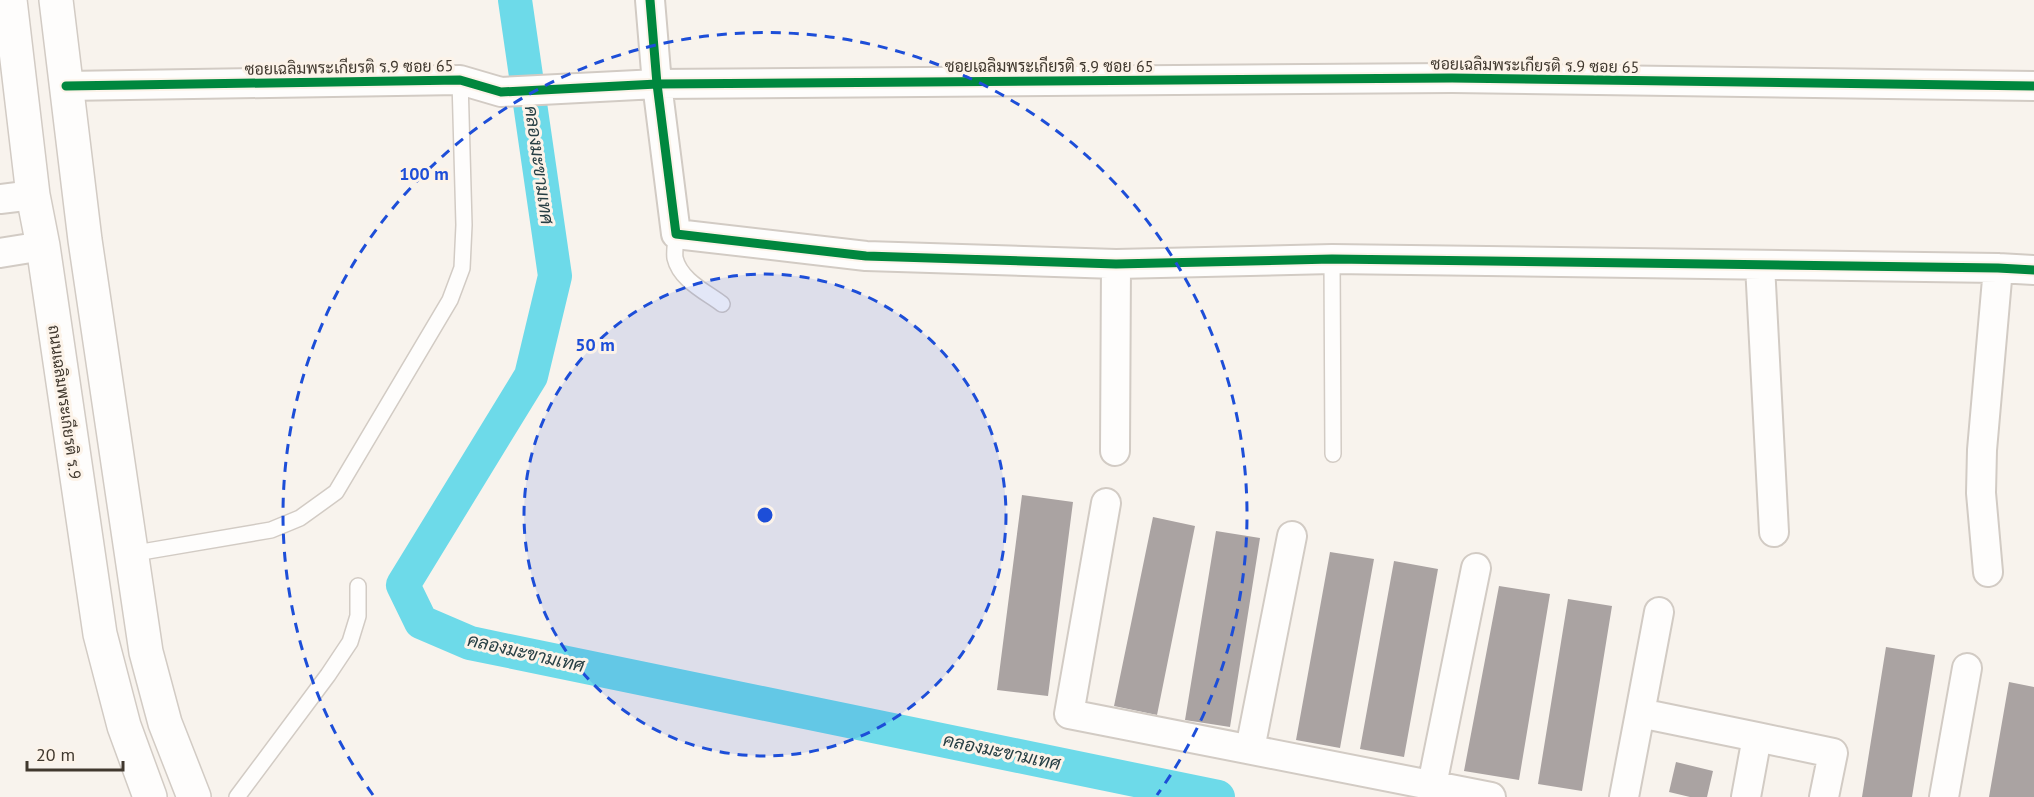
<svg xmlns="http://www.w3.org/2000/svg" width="2034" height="797" font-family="'PT Sans',Sarabun,sans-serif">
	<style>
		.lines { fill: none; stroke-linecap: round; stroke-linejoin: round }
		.canal { stroke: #6ddae9; stroke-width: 34 }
		.building { fill: #aaa3a2 }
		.lane-casing { stroke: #d2cbc4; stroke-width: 18 }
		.street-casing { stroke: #d2cbc4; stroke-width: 32 }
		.secondary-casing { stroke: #d2cbc4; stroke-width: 36 }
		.lane { stroke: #fefdfc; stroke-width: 15 }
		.street { stroke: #fefdfc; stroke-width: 28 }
		.secondary { stroke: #fefdfc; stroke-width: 33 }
		.cycleway-casing { stroke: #fcf3e9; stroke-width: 13 }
		.cycleway { stroke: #00873e; stroke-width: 9 }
		.ring { fill: none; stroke: #1d4ed8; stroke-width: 3; stroke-dasharray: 10 8 }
		.labels { text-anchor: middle; stroke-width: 6; stroke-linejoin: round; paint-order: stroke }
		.street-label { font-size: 16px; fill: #40382e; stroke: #fcf3e9 }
		.water-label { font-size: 18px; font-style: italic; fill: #273f44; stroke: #fcf3e9 }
		.centre { fill: #1d4ed8; stroke: #fcf3e9; stroke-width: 3 }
		.ring-label { font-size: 18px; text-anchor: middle; font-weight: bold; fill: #1d4ed8; stroke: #fcf3e9; stroke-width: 6; stroke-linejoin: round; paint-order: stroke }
	</style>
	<rect width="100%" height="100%" fill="#f8f3ed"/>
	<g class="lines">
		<!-- canal -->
		<path class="canal" d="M515,0L555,276L531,376L403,585L421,622L470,643L1218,797"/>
	</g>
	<!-- building -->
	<path class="building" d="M1022,495L1073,502L1048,696L997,690Z
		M1153,517L1195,526L1157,715L1114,706Z
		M1216,531L1260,538L1230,727L1185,720Z
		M1330,552L1374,559L1340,748L1296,740Z
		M1394,561L1438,569L1404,757L1360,749Z
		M1499,586L1550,594L1519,780L1464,771Z
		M1568,599L1612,606L1582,791L1538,784Z
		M1886,647L1935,655L1912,797H1862Z
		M2009,682L2034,687V797H1989Z
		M1676,762L1713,771L1707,797H1690L1669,792Z"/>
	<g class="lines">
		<defs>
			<path id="lane" d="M676,234C676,242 674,251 675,258C680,280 706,292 722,304
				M1332,259L1333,454
				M130,554L271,530L300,518L336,492L450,300L462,268L464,225L460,80
				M237,797L328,675L350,642L358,616V586"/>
			<path id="street" d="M650,0L657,84L676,234L866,256L1116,264L1332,259L1998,268L2034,270
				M66,86L460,80L501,92L657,84L1452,78L2034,86
				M0,199L33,195
				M0,253L43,246
				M1760,265L1774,532
				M1115,451L1116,264
				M1106,503L1069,714L1491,797
				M1988,572L1981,493L1982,450L1998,268
				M1640,713L1659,612
				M1757,737L1833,753L1824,797
				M1250,749L1292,536
				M1432,785L1476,568
				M1624,797L1640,713L1757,737L1746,797
				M1944,797L1967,668"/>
			<path id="secondary" d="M10,0L33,195L43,246L100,634L124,726L150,797
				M56,0L85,240L146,652L165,723L194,797"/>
		</defs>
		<!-- lane casing -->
		<use href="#lane" class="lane-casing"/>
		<!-- street casing -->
		<use href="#street" class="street-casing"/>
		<!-- secondary casing -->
		<use href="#secondary" class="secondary-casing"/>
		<!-- lane -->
		<use href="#lane" class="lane"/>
		<!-- street -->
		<use href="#street" class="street"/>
		<!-- secondary -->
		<use href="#secondary" class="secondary"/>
		<defs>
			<path id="cycleway" d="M650,0L657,84L676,234L866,256L1116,264L1332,259L1998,268L2034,270
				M66,86L460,80L501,92L657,84L1452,78L2034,86"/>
		</defs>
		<!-- cycleway casing -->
		<use href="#cycleway" class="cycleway-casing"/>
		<!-- cycleway -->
		<use href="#cycleway" class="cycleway"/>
	</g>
	<!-- distance rings -->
	<circle cx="765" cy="515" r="241" fill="#1d4ed8" fill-opacity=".12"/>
	<g class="ring">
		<circle cx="765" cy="515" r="241"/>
		<path d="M373 795A482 482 0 1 1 1157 795"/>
	</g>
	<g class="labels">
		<!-- street labels -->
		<g class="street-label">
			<text transform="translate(1535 65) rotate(1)" y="6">ซอยเฉลิมพระเกียรติ ร.9 ซอย 65</text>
			<text x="1049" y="72">ซอยเฉลิมพระเกียรติ ร.9 ซอย 65</text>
			<text transform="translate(349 67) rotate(-1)" y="6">ซอยเฉลิมพระเกียรติ ร.9 ซอย 65</text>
			<text transform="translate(65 402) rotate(82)" y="6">ถนนเฉลิมพระเกียรติ ร.9</text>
		</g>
		<!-- water labels -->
		<g class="water-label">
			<text transform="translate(539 165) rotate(82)" y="6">คลองมะขามเทศ</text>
			<text transform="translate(526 653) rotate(13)" y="6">คลองมะขามเทศ</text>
			<text transform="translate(1002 752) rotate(12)" y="6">คลองมะขามเทศ</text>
		</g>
	</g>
	<circle cx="765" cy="515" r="9" class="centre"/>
	<g class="ring-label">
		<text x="424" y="180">100 m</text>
		<text x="595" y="351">50 m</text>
	</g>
	<!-- scale -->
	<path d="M27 761v9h96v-9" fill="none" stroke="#40382e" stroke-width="3"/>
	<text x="36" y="761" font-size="18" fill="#40382e" stroke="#fcf3e9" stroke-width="4.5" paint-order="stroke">20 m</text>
</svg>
